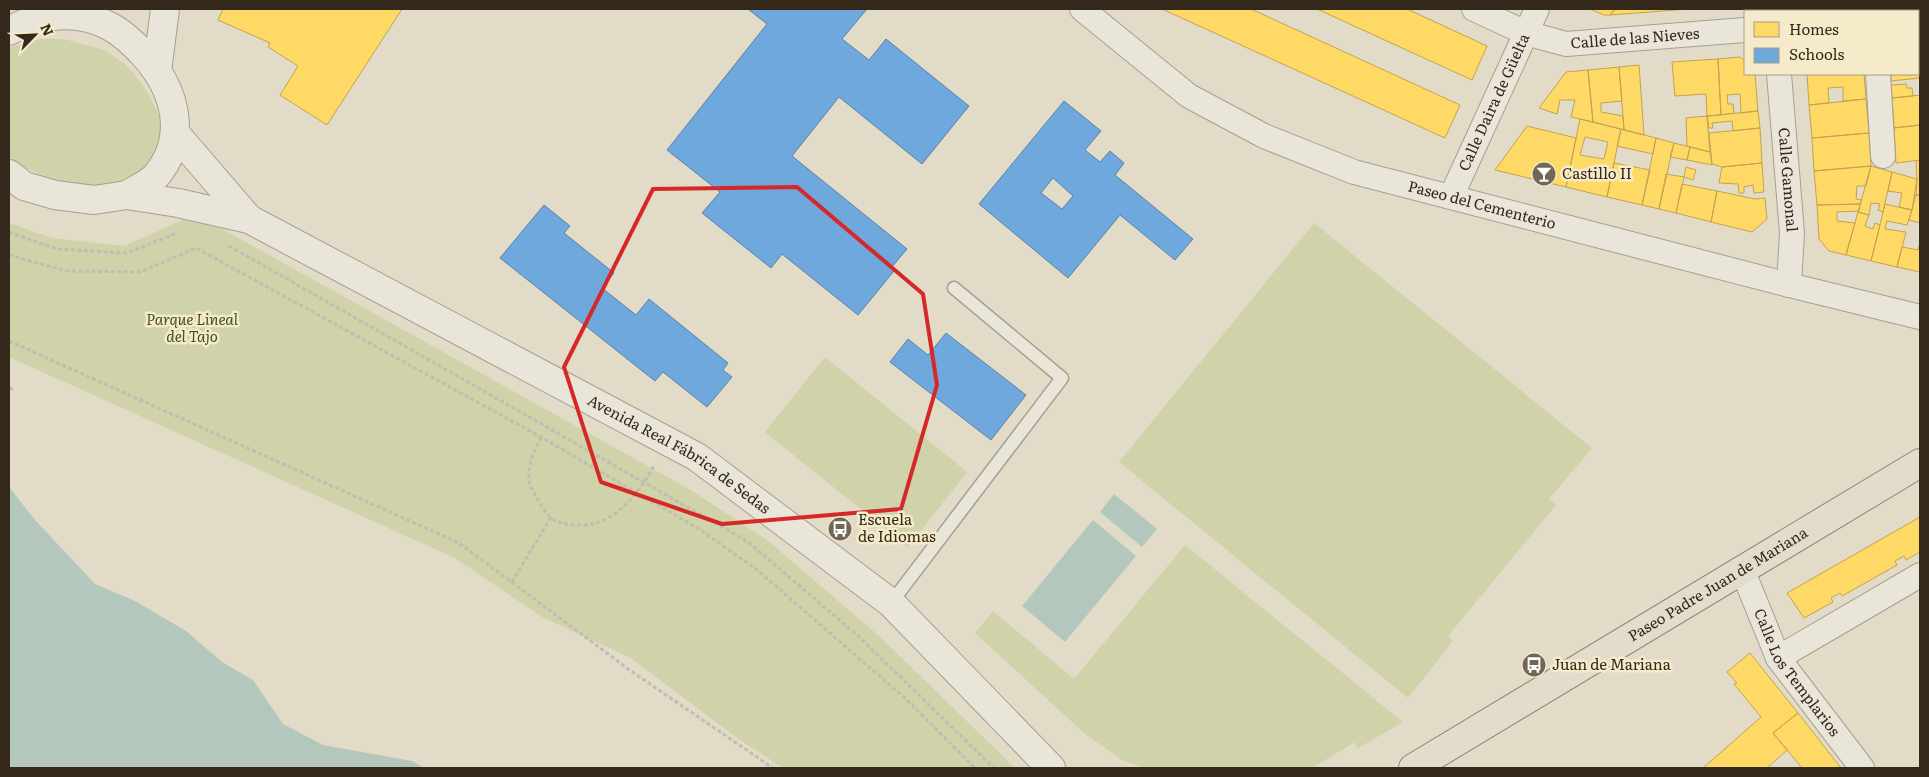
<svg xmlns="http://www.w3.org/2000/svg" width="1929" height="777" font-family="Literata,serif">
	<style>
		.green { fill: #d0d2a9 }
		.water { fill: #b4c7bc }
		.homes { fill: #ffd966; stroke: #c2a44f; fill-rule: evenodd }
		.schools { fill: #6fa8dc; stroke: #5d82a2; fill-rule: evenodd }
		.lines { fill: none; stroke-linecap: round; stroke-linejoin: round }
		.service-casing { stroke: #a69f91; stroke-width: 15 }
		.minor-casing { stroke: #a69f91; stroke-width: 26 }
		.tertiary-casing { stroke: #a69f91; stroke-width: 30 }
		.primary-casing { stroke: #8c8578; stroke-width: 30 }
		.path { stroke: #c2bcb1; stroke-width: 3; stroke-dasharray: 4 2.5; stroke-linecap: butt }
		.service { stroke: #eae5d9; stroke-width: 12 }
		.minor { stroke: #eae5d9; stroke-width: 24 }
		.tertiary { stroke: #eae5d9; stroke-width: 28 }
		.primary { stroke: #e2dcca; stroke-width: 28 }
		.marked { fill: none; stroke: #d62828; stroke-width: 4; stroke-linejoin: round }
		.labels { text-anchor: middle; stroke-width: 5; stroke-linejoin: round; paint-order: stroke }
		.street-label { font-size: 15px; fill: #34281a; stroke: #f5ebcb }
		.poi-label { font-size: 15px; fill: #34281a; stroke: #f5ebcb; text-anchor: start }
		.park-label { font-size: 15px; font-style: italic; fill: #425021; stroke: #f5ebcb }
	</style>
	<rect width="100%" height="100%" fill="#e2dbc7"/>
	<!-- green -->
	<path class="green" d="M39,39H64L104,50L124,63L133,72L148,93L158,113L163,132V150L143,176L106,189L65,185L24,167L9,157V48Z
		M190,217L208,221L689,489L767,540L878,635L1015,768H783L740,740L629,657L542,617L455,558L9,357V223L52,238L124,246Z
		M1314,223L1592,448L1549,499L1556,505L1448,636L1453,641L1408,698L1119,462Z
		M825,357L967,472L908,547L765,432Z
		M1185,545L1403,722L1358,748L1355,742L1312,768H1144L1122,760L1084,733L975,633L993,611L1074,679Z"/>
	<!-- water -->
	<path class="water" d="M9,487L35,520L95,584L135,601L186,631L222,662L253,680L283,724L323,745L412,761L424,768H9Z
		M1114,494L1157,529L1142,547L1100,512Z
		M1093,520L1136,556L1065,642L1022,606Z"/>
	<!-- homes -->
	<path class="homes" d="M223,9H402L327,125L280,95L298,66L268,47L270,43L218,20Z
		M1162,9H1251L1460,105L1445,138Z
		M1317,9H1407L1487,46L1472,80Z
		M1590,9H1615L1610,15H1604Z
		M1615,9H1689L1610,15Z
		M1920,42V78L1891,81V74H1918V43Z
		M1740,57L1745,61V74H1755L1758,111L1741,113L1740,94L1727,95L1728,104H1733L1734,113L1721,115L1718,59Z
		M1718,59L1721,115L1707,116L1706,94L1675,96L1672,62Z
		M1639,65L1644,135L1624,130L1619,67Z
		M1619,67L1622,101L1601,103V112L1623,116L1624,130L1593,122L1588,70Z
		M1588,70L1593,122L1571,117L1575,100H1560L1557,114L1539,108L1566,72Z
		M1807,74H1864L1866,99L1843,101V87L1828,88L1829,103L1809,105Z
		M1906,84L1907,88H1912L1913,96L1892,98L1891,85Z
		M1920,95V125L1894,128L1892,98Z
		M1866,99L1869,133L1812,138L1809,105Z
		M1758,111L1760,128L1733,131L1732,121L1712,123L1713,128H1709L1707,116Z
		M1707,116L1710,152L1687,146L1686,118Z
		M1580,119L1621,129L1607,197L1566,187ZM1585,137L1608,142L1604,159L1580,155Z
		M1920,125V160L1896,163L1894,128Z
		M1527,126L1576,138L1566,187L1495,170Z
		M1760,128L1762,163L1722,167L1712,164L1709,133Z
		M1621,129L1656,138L1653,154L1617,146Z
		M1869,133L1871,166L1814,171L1812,138Z
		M1656,138L1674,143L1659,209L1642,205Z
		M1674,143L1690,147L1687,160L1670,157Z
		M1690,147L1710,152L1712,165L1687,160Z
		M1920,160V195H1916L1917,179L1916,161Z
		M1614,163L1650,170L1642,205L1607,197Z
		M1762,163L1764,192L1754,193L1753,185L1744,187V193H1739L1738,184L1719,183L1722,167Z
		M1871,166L1892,172L1883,212L1878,210L1880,204L1871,203L1869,215L1858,212Z
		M1871,166L1866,186H1857L1856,199L1862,200L1860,204L1817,205L1814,171Z
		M1686,167L1696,170L1693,180L1684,177Z
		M1892,172L1917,179L1912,210L1899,207L1902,193L1888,191Z
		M1666,174L1684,177L1676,213L1659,209Z
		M1682,184L1717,191L1711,222L1676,213Z
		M1717,191L1755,199L1765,198L1767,219L1752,232L1711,222Z
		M1916,195H1920V223L1909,220Z
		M1860,204L1859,211L1837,212V221L1855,223L1846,255L1829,251L1819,239L1817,205Z
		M1885,204L1912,210L1907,225L1887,221L1885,229L1906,232L1897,267L1871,261Z
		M1858,212L1869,215L1865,226L1873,229L1875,223L1880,225L1871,261L1846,255Z
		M1920,242V272L1897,267L1902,247L1918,250Z
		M1920,517V552L1906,560L1904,556L1895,561L1897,565L1842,596L1840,593L1831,598L1833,602L1804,618L1787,593Z
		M1750,653L1798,713L1773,733L1787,750L1767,768H1703L1761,717L1734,684L1737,683L1727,672Z
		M1798,713L1841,768H1802L1773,733Z"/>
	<!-- schools -->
	<path class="schools" d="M748,9H867L842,39L869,60L886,39L969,106L922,164L839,97L792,156L907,249L891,268L894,271L858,315L782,254L771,268L702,213L720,192L667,150L767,24Z
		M1064,101L1101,131L1085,150L1100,162L1110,151L1124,163L1115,175L1193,239L1175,260L1120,215L1068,278L979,204ZM1053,178L1073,196L1062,209L1041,193Z
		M544,205L570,226L564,233L614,273L602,288L636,315L649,299L728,363L723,370L732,377L707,407L663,372L655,381L500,258Z
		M946,333L1026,395L991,440L890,362L908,339L928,355Z"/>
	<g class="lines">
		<defs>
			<path id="service" d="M891,603L1062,378L954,288"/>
			<g id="minor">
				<path id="s1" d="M1082,9L1189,96L1264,136L1354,172L1789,285L1920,317"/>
				<path id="s2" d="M1474,9L1526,33L1566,44L1745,30"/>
				<path d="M1774,9V11"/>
				<path d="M1918,18H1920"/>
				<path id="s3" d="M1779,74L1792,233L1789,285"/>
				<path d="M1878,74L1883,156"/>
				<path id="s4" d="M1451,197L1537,9"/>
				<path id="s5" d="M1742,569L1778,658L1862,768"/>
				<path d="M1778,658L1920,575"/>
			</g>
			<g id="tertiary">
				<path d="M9,31C40,13 78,9 111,27C124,34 135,45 145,56C176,91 188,138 156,176C149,184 136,189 127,195"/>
				<path d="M157,71L165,9"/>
				<path d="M175,133L249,219"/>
				<path id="s6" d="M9,174L24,186L55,195L94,200L127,195L178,203L249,219L697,457L891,603L1051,768"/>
			</g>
			<g id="primary">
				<path id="s7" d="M1413,768L1920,463"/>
			</g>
		</defs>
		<!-- service casing -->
		<use href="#service" class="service-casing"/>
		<!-- minor casing -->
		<use href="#minor" class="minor-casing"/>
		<!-- tertiary casing -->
		<use href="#tertiary" class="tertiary-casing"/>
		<!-- primary casing -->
		<use href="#primary" class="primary-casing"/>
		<!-- path -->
		<path class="path" d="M9,232L56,249L127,253L177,233
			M229,246L747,541L857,635L994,768
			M9,255L66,271L140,272L196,248L541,437L699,529L756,569L906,699L975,768
			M9,341L459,543L631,671L773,768
			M9,388L13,389
			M541,437C534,452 528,463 529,481C529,486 534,492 537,498C540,504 545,512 550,517C562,527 588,527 602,521C625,511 642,487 654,466
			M512,582L551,517"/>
		<!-- service -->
		<use href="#service" class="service"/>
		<!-- minor -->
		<use href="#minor" class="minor"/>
		<!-- tertiary -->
		<use href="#tertiary" class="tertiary"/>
		<!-- primary -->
		<use href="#primary" class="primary"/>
	</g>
	<!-- marked area -->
	<path class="marked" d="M797,187L923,294L937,385L901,509L722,524L601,482L564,367L653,189Z"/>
	<!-- icons -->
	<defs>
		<symbol id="bar-disc" viewBox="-11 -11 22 22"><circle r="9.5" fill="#716757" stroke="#f5ebcb"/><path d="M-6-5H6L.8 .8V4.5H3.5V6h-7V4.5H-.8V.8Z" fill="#fff"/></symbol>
		<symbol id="bus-disc" viewBox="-11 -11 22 22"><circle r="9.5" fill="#716757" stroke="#f5ebcb"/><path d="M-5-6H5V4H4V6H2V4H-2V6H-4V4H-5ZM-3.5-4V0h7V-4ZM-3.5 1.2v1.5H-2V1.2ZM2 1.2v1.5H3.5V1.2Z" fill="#fff"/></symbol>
	</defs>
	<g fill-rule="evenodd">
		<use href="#bar-disc" x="1530" y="160" width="28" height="28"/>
		<use href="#bus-disc" x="826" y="515" width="28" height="28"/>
		<use href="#bus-disc" x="1520" y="651" width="28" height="28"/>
	</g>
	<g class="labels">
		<!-- street labels -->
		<g class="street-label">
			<text dy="5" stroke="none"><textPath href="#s2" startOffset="168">Calle de las Nieves</textPath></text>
			<text dy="5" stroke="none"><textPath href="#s4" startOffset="104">Calle Daira de Güelta</textPath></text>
			<text dy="5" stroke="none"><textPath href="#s3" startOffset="106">Calle Gamonal</textPath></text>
			<text dy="5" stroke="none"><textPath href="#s1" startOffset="452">Paseo del Cementerio</textPath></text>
			<text dy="5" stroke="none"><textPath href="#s6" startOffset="739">Avenida Real Fábrica de Sedas</textPath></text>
			<text dy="5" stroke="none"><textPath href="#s7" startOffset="356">Paseo Padre Juan de Mariana</textPath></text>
			<text dy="5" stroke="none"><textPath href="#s5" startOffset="118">Calle Los Templarios</textPath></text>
		</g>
		<!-- poi labels -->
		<g class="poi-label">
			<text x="1562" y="179">Castillo II</text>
			<text x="858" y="525">Escuela<tspan x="858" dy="17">de Idiomas</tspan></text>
			<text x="1552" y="670">Juan de Mariana</text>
		</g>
		<!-- park labels -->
		<g class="park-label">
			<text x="192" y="325">Parque Lineal<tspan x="192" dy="17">del Tajo</tspan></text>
		</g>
	</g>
	<!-- border -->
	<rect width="1929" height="777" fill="none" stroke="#34281a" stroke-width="20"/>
	<!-- legend -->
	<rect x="1744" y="10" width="175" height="65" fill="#f5ebcb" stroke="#a89d84"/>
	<rect x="1754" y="22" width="25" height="15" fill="#ffd966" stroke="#a89d84"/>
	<text x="1789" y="35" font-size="15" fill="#34281a">Homes</text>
	<rect x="1754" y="48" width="25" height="15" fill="#6fa8dc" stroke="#a89d84"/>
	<text x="1789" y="60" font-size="15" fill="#34281a">Schools</text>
	<!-- north arrow -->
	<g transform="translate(35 35) rotate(66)" stroke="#f5ebcb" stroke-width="4" paint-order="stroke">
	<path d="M0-4L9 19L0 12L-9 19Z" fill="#34281a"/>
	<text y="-8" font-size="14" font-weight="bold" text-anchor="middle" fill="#34281a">N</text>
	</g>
</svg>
